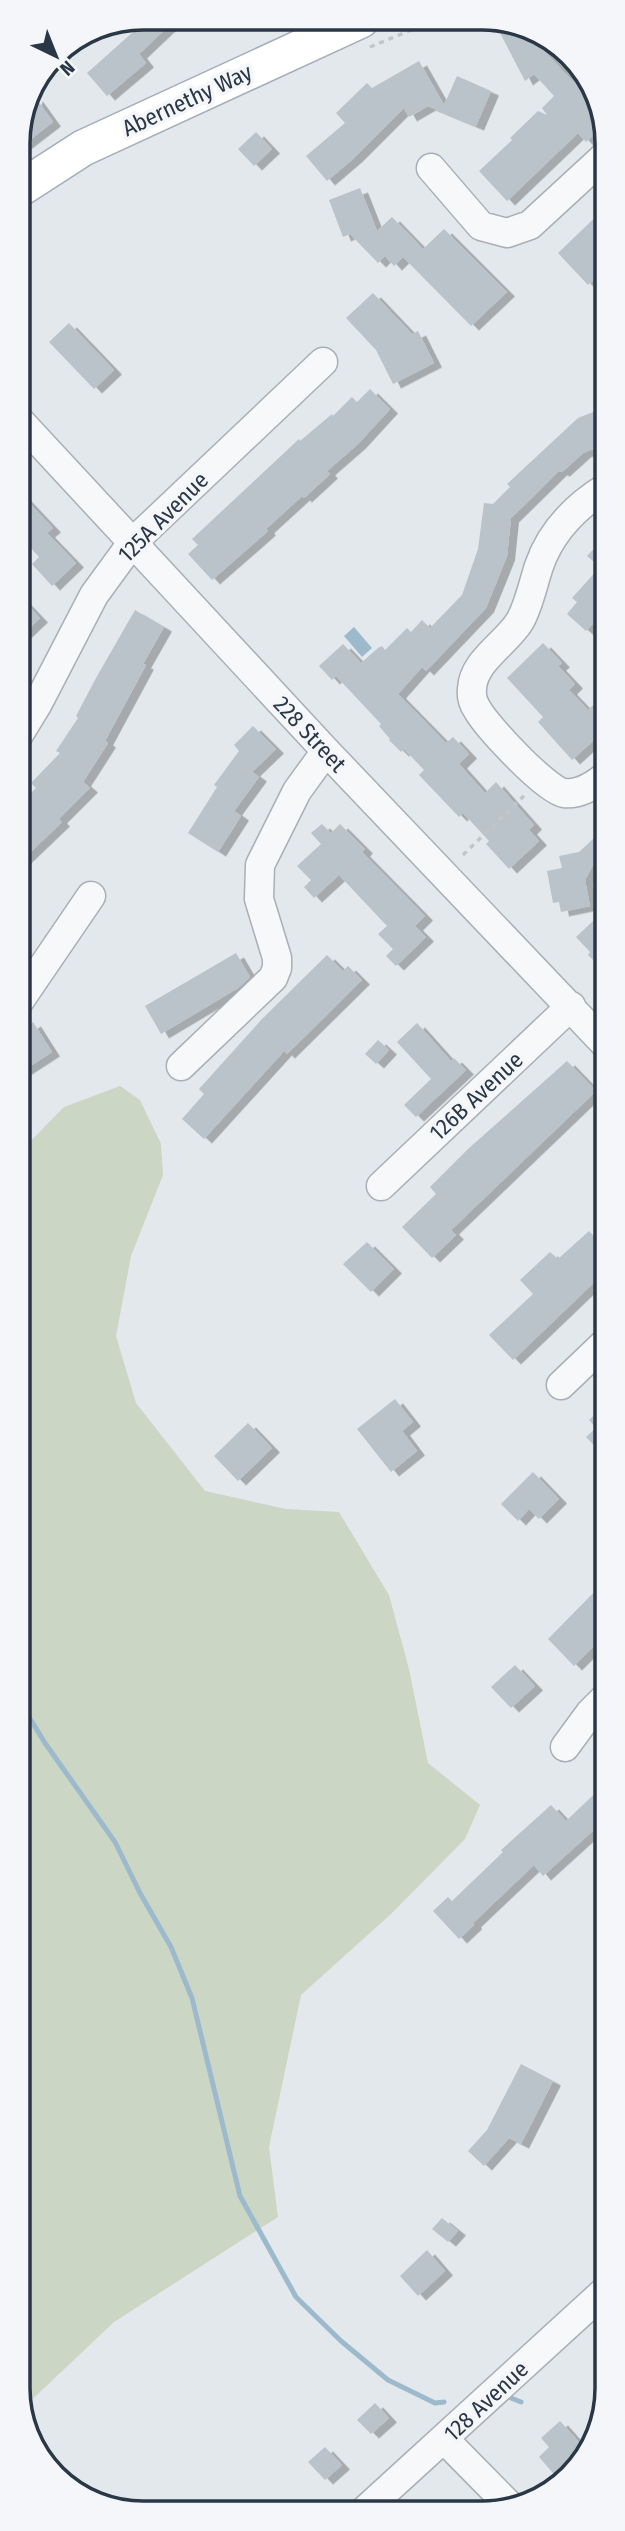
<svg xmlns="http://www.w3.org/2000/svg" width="625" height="2531" font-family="'Fira Sans Condensed',sans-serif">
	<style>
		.green { fill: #cbd6c4 }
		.water { fill: #9dbacd }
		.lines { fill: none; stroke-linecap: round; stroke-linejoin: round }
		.stream { stroke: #9dbacd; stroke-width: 5 }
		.building { fill: #bac2ca; filter: url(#shadow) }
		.minor-casing { stroke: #a8afb7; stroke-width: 31 }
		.major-casing { stroke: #a2adb9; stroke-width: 38 }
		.path { stroke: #c2c6cb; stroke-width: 3.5; stroke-dasharray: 5 5; stroke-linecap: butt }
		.minor { stroke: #f7f8fa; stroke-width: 28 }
		.major { stroke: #fff; stroke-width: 35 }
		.labels { text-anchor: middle; stroke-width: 7; stroke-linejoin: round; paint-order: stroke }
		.street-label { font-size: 23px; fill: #2a3746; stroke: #f4f6f9 }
		.rim { fill: none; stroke: #2a3746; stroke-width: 3.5 }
	</style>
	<defs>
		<filter id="shadow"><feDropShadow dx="8" dy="4.5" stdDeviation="0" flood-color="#0004"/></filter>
	</defs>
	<rect width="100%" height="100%" fill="#e3e8ec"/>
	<!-- green -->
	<path class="green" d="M120,1086L140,1100L161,1144L163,1175L131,1256L116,1336L136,1403L205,1491L286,1509L339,1512L389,1595L409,1669L428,1763L480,1805L465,1839L391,1914L301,1995L269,2147L278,2217L114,2322L21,2410L19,2405L18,1154L64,1107Z"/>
	<!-- water -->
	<path class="water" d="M354,627L372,648L362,657L344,636Z"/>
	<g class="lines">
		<!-- stream -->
		<path class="stream" d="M18,1699L45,1743L115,1842L140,1893L171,1947L192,1998L240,2196L296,2297L341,2341L388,2380L435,2403L444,2402
			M511,2398L521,2402"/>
	</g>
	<!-- building -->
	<path class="building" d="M143,18H177L139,54L146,63L107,96L87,73L133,32L123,21Z
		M514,22L552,45L543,50L584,93L589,88L605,124L586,142L578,133L507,201L479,171L512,140L510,138L538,111L547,115L542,108L554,96L534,74L525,81L498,29Z
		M419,61L444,105L457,76L491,91L476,126L428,106L409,117L404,108L354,158L327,181L306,156L345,123L336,113L367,83L372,88Z
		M35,97L53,122L18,149V135Z
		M256,132L272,149L254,166L238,149Z
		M360,188L377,231L392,217L423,249L444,229L507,292L471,326L403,257L394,266L385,256L378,263L350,234L343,237L329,200Z
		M606,207V268L588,285L558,253Z
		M373,293L412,334L418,331L434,363L393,384L376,350L346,318Z
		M69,323L114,370L94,389L49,342Z
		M370,389L390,409L358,444L327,471L330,474L304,498L302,496L266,529L268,531L212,580L188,554L198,545L192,539L299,439L300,441L332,414L333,416L352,397L357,402Z
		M606,407V444L583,453L562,472L559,471L511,518L507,556L486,608L426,671L422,667L398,694L446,743L453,737L469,754L459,764L485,793L496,782L534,825L529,830L539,841L509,869L486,844L489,841L463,813L459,817L419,775L424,770L404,749L401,752L389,740L390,739L379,726L381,724L336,676L332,680L319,666L343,644L361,663L378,648L382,646L385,650L407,628L411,632L422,620L430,628L462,595L478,549L484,503L493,504L510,487L507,484L578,418Z
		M18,491L53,528L47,533L76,563L52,586L32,564L39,557L18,534Z
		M607,535V608L586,631L567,614L577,602L572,598L600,567L587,556Z
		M18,595L40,618L18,639Z
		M135,610L164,627L143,664L146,665L105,741L108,743L83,782L90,788L59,819L62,822L18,864V805L36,788L31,783L60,753L56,751L78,718L76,716L96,678Z
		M543,643L562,663L558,666L575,684L569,690L588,710L593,705L607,719V728L572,760L538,722L543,717L507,678Z
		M253,726L276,749L252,772L259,777L234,811L241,816L218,852L188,833L217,787L214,785L239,751L234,745Z
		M322,824L331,833L340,824L365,849L362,852L425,916L415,926L426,937L396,966L386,956L393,949L378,934L387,926L339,875L314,898L304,887L311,880L297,866L321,844L311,833Z
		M607,826V865L598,856L585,880L590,906L561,912L559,902L553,903L547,871L562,868L559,856L579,852Z
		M607,908V974L588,955L590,952L576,937Z
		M236,953L250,977L238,988L161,1034L145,1006Z
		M327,955L343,971L348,966L362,980L287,1054L284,1051L204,1139L182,1119L204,1094L199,1089L262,1019Z
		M33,1022L52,1052L18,1074V1032Z
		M417,1023L451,1061L454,1058L466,1070L416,1117L404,1105L431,1079L397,1042Z
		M378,1040L389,1050L376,1064L365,1054Z
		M567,1061L596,1091L451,1230L456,1235L432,1258L402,1227L436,1194L430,1187L468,1149Z
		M607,1224V1270L513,1360L489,1335L533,1294L520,1280L550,1252L558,1259L589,1231L594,1236Z
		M367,1242L394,1269L371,1292L343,1264Z
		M395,1399L413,1422L402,1431L417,1451L391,1472L357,1429Z
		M607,1403V1459L586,1437L596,1428L589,1420Z
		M248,1423L272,1448L238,1481L214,1456Z
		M533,1472L559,1499L539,1519L529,1509L518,1521L501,1504Z
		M607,1579V1633L574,1666L548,1639Z
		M515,1665L535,1686L511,1708L491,1687Z
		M607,1782V1837L597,1827L543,1876L534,1865L473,1923L474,1925L459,1939L433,1911L448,1897L452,1901L503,1852L501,1850L551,1805L566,1821Z
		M521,2064L553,2081L521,2144L509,2138L484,2166L468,2151L487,2130Z
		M442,2218L458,2231L448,2242L432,2229Z
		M427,2250L445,2271L418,2296L400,2276Z
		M375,2403L389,2418L371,2434L357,2420Z
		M560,2421L585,2449L576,2471L559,2480L539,2457L549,2447L541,2438Z
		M325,2447L342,2465L325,2480L308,2462Z"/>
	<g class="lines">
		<defs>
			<path id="minor" d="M431,168L481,226L507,233L530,225L606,155
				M18,419L326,751L607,1046
				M607,487C576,506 551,531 539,566C533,584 529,605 520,621C506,644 473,661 472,689C471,697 473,703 477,709C487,727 546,790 564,793C580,795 595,785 607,775
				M18,736L37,705L94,595L132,543L323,362
				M18,1003L91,896
				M181,1066L273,978L277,968V958L259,899L260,865L297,791L326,751
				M381,1186L571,1006
				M561,1385L607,1341
				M565,1747L590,1713L607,1696
				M444,2439L510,2506
				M363,2512L607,2289"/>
			<path id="major" d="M18,190L83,148L361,20"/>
		</defs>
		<!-- minor casing -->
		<use href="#minor" class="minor-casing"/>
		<!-- major casing -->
		<use href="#major" class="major-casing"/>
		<!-- path -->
		<path class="path" d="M370,47L433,21
			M463,855L527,793
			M595,2269L607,2258
			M330,2512L342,2501"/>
		<!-- minor -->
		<use href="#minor" class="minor"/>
		<!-- major -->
		<use href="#major" class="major"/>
	</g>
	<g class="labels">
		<!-- street labels -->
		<g class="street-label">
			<text transform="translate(187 100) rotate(-25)" y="8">Abernethy Way</text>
			<text transform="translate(163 517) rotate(-45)" y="8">125A Avenue</text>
			<text transform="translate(310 734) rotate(47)" y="8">228 Street</text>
			<text transform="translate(476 1096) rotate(-43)" y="8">126B Avenue</text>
			<text transform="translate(486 2401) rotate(-43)" y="8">128 Avenue</text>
		</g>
	</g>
	<!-- crop -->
	<path d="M0 0H625V2531H0ZM143 30H482A113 113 0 0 1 595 143V2388A113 113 0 0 1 482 2501H143A113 113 0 0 1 30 2388V143A113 113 0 0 1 143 30Z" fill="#f4f6f9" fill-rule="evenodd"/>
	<path class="rim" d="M143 30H482A113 113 0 0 1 595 143V2388A113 113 0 0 1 482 2501H143A113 113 0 0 1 30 2388V143A113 113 0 0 1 143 30Z"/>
	<!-- north arrow -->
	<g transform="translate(56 56) rotate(137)" stroke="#f4f6f9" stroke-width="5" paint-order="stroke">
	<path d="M0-5L12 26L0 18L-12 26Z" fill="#2a3746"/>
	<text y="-10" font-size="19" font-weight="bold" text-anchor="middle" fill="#2a3746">N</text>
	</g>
</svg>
